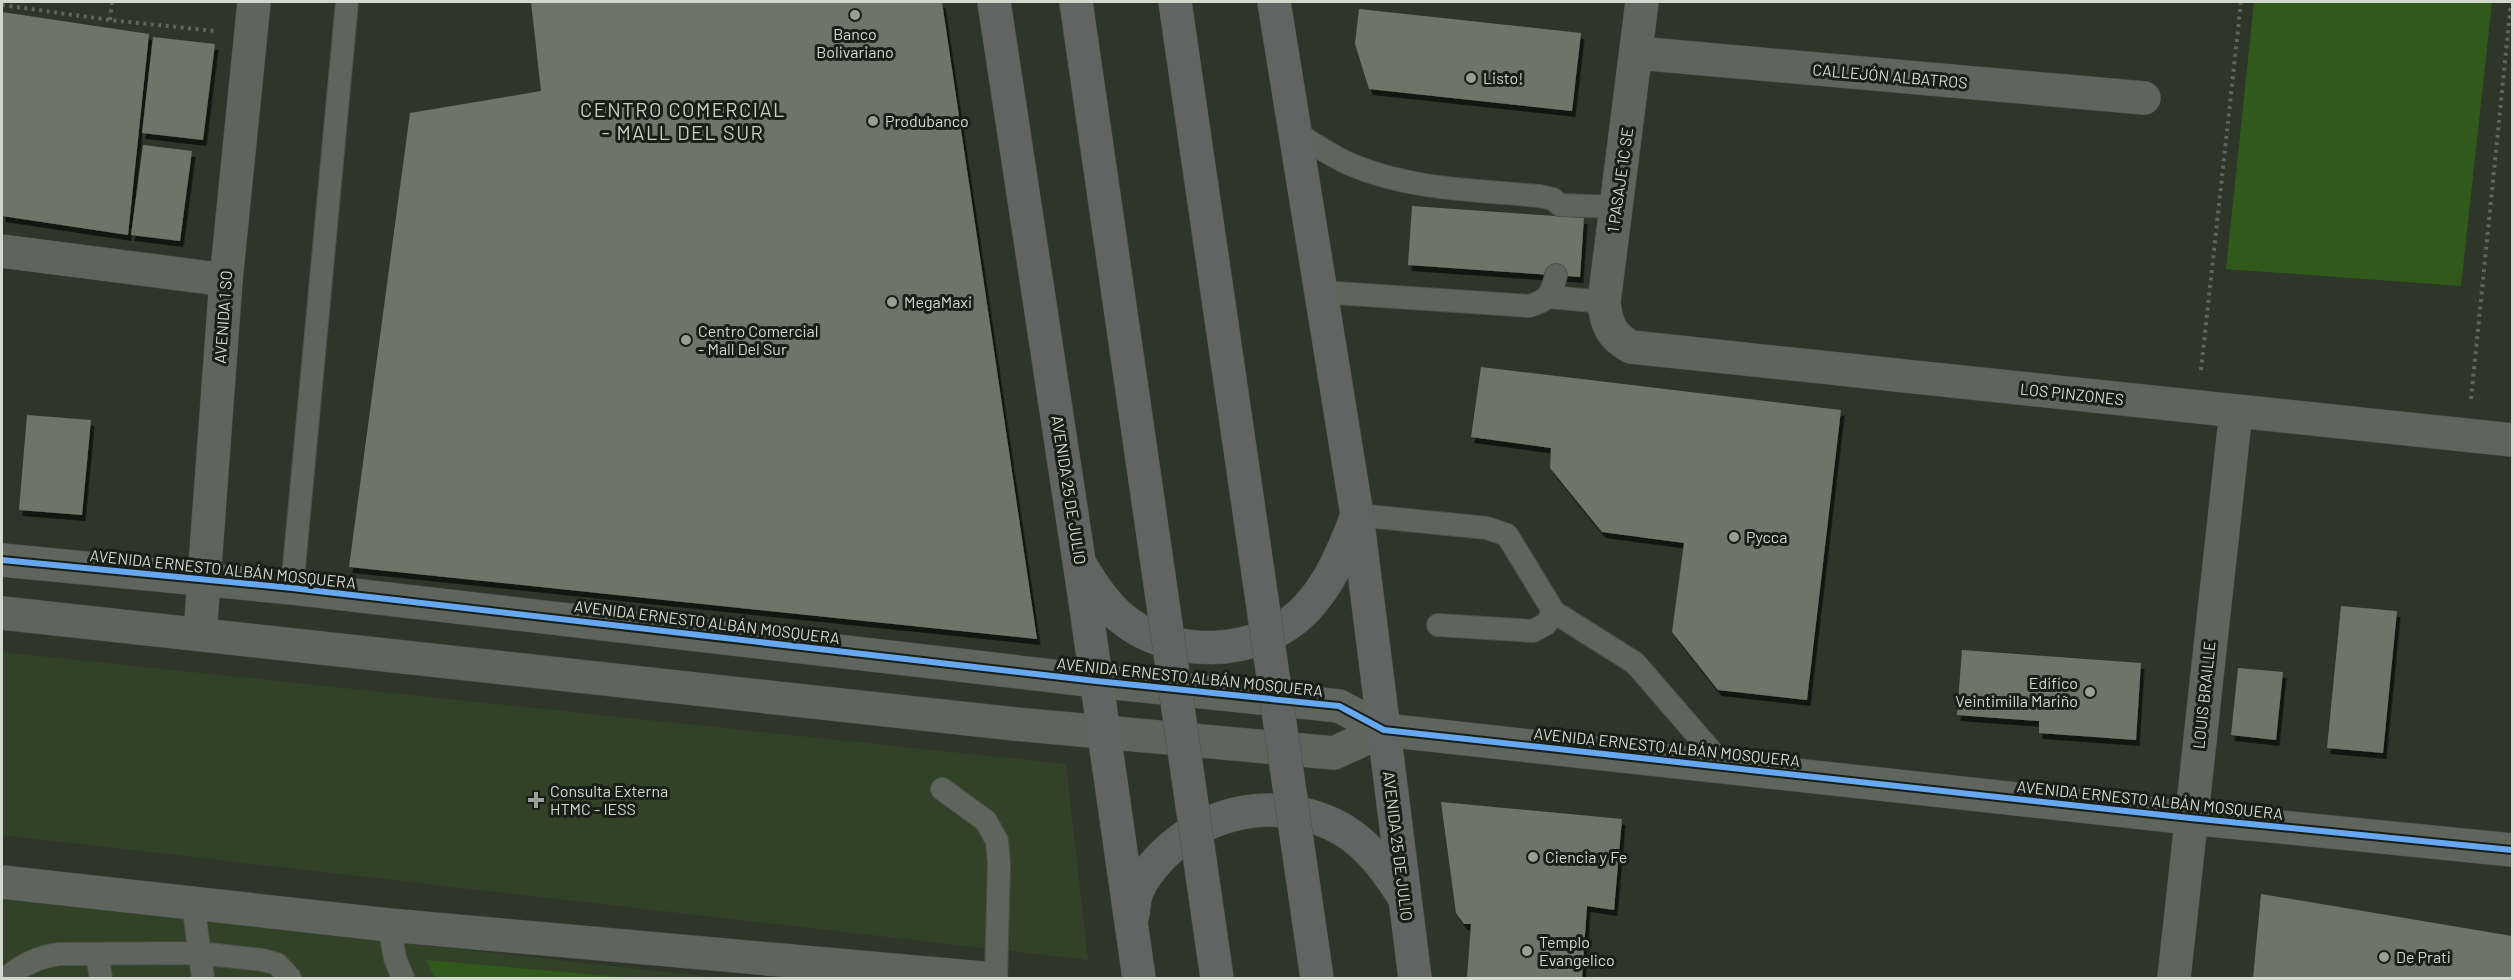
<svg xmlns="http://www.w3.org/2000/svg" width="2514" height="980" font-family="Barlow,sans-serif">
	<style>
		.built { fill: #314229 }
		.green { fill: #31591b }
		.building { fill: #6d7469; filter: url(#shadow) }
		.lines { fill: none; stroke-linecap: round; stroke-linejoin: round }
		.service-casing { stroke: #4b5248; stroke-width: 24 }
		.minor-casing { stroke: #4b5248; stroke-width: 34 }
		.tertiary-casing { stroke: #4b5248; stroke-width: 34 }
		.primary-casing { stroke: #4b5248; stroke-width: 34 }
		.path { stroke: #60655e; stroke-width: 4; stroke-dasharray: 3 4.5; stroke-linecap: butt }
		.service { stroke: #5f655c; stroke-width: 22 }
		.minor { stroke: #5f655c; stroke-width: 33 }
		.tertiary { stroke: #5f655c; stroke-width: 33 }
		.primary { stroke: #616462; stroke-width: 33 }
		.primary-bridge-casing { stroke: #4b5248; stroke-width: 34; stroke-linecap: butt }
		.primary-bridge { stroke: #616462; stroke-width: 33 }
		.cycleway-casing { stroke: #191f16; stroke-width: 10 }
		.cycleway { stroke: #66a8f1; stroke-width: 6 }
		.poi-dot { fill: #97a093; stroke: #191f16; stroke-width: 2 }
		.labels { text-anchor: middle; stroke-width: 6; stroke-linejoin: round; paint-order: stroke }
		.poi-label { font-size: 16px; fill: #d0d9cc; stroke: #191f16; text-anchor: start }
		.street-label { font-size: 16px; fill: #d0d9cc; stroke: #191f16 }
		.quarter-label { font-size: 20px; letter-spacing: 1.5px; fill: #c1d3ba; stroke: #191f16 }
	</style>
	<defs>
		<filter id="shadow"><feDropShadow dx="3.5" dy="6" stdDeviation="0" flood-color="#0009"/></filter>
	</defs>
	<rect width="100%" height="100%" fill="#2e362a"/>
	<!-- built -->
	<path class="built" d="M2,652L1066,764L1088,960L2,835Z
		M2,899L721,978H2Z"/>
	<!-- green -->
	<path class="green" d="M2254,2H2492L2461,286L2226,269Z
		M426,960L633,978H435Z"/>
	<!-- building -->
	<path class="building" d="M531,2H942L1037,639L349,567L410,113L541,91Z
		M1359,9L1581,33L1572,111L1369,89L1355,44Z
		M2,12L149,34L128,235L2,216Z
		M153,37L215,44L203,140L142,133Z
		M143,145L192,151L180,241L131,235Z
		M1412,206L1584,218L1580,277L1408,265Z
		M1481,367L1841,410L1807,700L1718,690L1672,632L1684,543L1602,532L1550,468L1551,448L1471,437Z
		M27,415L91,420L82,515L19,510Z
		M2341,606L2397,611L2383,753L2327,748Z
		M1962,650L2141,663L2136,740L2039,733V721L1957,715Z
		M2238,668L2283,672L2276,740L2231,735Z
		M1441,802L1622,819L1614,910L1587,906L1582,978H1467L1471,924H1464L1456,913Z
		M2261,894L2512,936V978H2253Z"/>
	<g class="lines">
		<defs>
			<path id="service" d="M1296,133C1314,144 1333,157 1352,165C1411,190 1477,190 1539,196L1553,199L1560,205L1616,207
				M1321,292L1529,306C1548,301 1552,294 1556,275
				M1550,297L1604,302
				M1357,515L1487,528L1507,535L1554,612L1546,624L1533,631L1438,625
				M292,588L347,2
				M1554,612L1635,663L1725,767
				M942,789L986,821L997,841L999,864L996,978
				M193,904L203,978
				M389,925L395,958L403,978
				M97,955L101,978
				M7,978C22,964 38,957 59,954L198,953L263,960L277,964L290,978"/>
			<path id="minor" d="M1642,2L1604,302C1606,324 1611,336 1631,347L2512,440
				M1637,53L2144,98
				M2,251L226,280
				M2,882L389,925L982,978
				M2174,978L2236,411"/>
			<path id="tertiary" d="M2,560L292,588L1096,681L1339,706L1384,730L2190,818L2512,850
				M2,613L1015,724L1334,753L1384,730
				M200,634L226,280L254,2"/>
			<path id="primary" d="M994,2L1084,594L1139,978
				M1274,2L1357,515L1415,978
				M1083,569C1093,586 1104,602 1119,616C1169,660 1258,658 1305,610C1330,584 1343,552 1356,518
				M1133,914C1134,907 1134,899 1137,892C1142,879 1153,865 1163,855C1209,810 1273,797 1332,824C1363,838 1384,866 1402,894"/>
		</defs>
		<!-- service casing -->
		<use href="#service" class="service-casing"/>
		<!-- minor casing -->
		<use href="#minor" class="minor-casing"/>
		<!-- tertiary casing -->
		<use href="#tertiary" class="tertiary-casing"/>
		<!-- primary casing -->
		<use href="#primary" class="primary-casing"/>
		<!-- path -->
		<path class="path" d="M2,5L110,20L215,31
			M110,20L112,2
			M2201,370L2241,2
			M2471,399L2511,2"/>
		<!-- service -->
		<use href="#service" class="service"/>
		<!-- minor -->
		<use href="#minor" class="minor"/>
		<!-- tertiary -->
		<use href="#tertiary" class="tertiary"/>
		<!-- primary -->
		<use href="#primary" class="primary"/>
		<defs>
			<path id="primary-bridge" d="M1076,2L1217,978
				M1175,2L1317,978"/>
		</defs>
		<!-- primary-bridge casing -->
		<use href="#primary-bridge" class="primary-bridge-casing"/>
		<!-- primary-bridge -->
		<use href="#primary-bridge" class="primary-bridge"/>
		<defs>
			<path id="cycleway" d="M2,560L292,588L1096,681L1339,706L1384,730L2190,818L2512,850"/>
		</defs>
		<!-- cycleway casing -->
		<use href="#cycleway" class="cycleway-casing"/>
		<!-- cycleway -->
		<use href="#cycleway" class="cycleway"/>
	</g>
	<!-- markers -->
	<g class="poi-dot">
		<circle cx="855" cy="15" r="6"/>
		<circle cx="1471" cy="78" r="6"/>
		<circle cx="873" cy="121" r="6"/>
		<circle cx="892" cy="302" r="6"/>
		<circle cx="686" cy="340" r="6"/>
		<circle cx="1734" cy="537" r="6"/>
		<circle cx="2090" cy="692" r="6"/>
		<path d="M533 791h6v6h6v6h-6v6h-6v-6h-6v-6h6z"/>
		<circle cx="1533" cy="857" r="6"/>
		<circle cx="1527" cy="951" r="6"/>
		<circle cx="2384" cy="957" r="6"/>
	</g>
	<g class="labels">
		<!-- poi labels -->
		<g class="poi-label">
			<text x="855" y="40" text-anchor="middle">Banco<tspan x="855" dy="18">Bolivariano</tspan></text>
			<text x="1483" y="84">Listo!</text>
			<text x="885" y="127">Produbanco</text>
			<text x="904" y="308">MegaMaxi</text>
			<text x="698" y="337">Centro Comercial<tspan x="698" dy="18">- Mall Del Sur</tspan></text>
			<text x="1746" y="543">Pycca</text>
			<text x="2078" y="689" text-anchor="end">Edifico<tspan x="2078" dy="18">Veintimilla Mariño</tspan></text>
			<text x="550" y="797">Consulta Externa<tspan x="550" dy="18">HTMC - IESS</tspan></text>
			<text x="1545" y="863">Ciencia y Fe</text>
			<text x="1539" y="948">Templo<tspan x="1539" dy="18">Evangelico</tspan></text>
			<text x="2396" y="963">De Prati</text>
		</g>
		<!-- street labels -->
		<g class="street-label">
			<text transform="translate(1890 76) rotate(5)" y="6">CALLEJÓN ALBATROS</text>
			<text transform="translate(1620 180) rotate(-82)" y="6">1 PASAJE 1C SE</text>
			<text transform="translate(223 317) rotate(-86)" y="6">AVENIDA 1 SO</text>
			<text transform="translate(2072 394) rotate(6)" y="6">LOS PINZONES</text>
			<text transform="translate(1069 490) rotate(81)" y="6">AVENIDA 25 DE JULIO</text>
			<text transform="translate(223 569) rotate(6)" y="6">AVENIDA ERNESTO ALBÁN MOSQUERA</text>
			<text transform="translate(707 622) rotate(7)" y="6">AVENIDA ERNESTO ALBÁN MOSQUERA</text>
			<text transform="translate(1190 677) rotate(6)" y="6">AVENIDA ERNESTO ALBÁN MOSQUERA</text>
			<text transform="translate(2204 695) rotate(-84)" y="6">LOUIS BRAILLE</text>
			<text transform="translate(1667 747) rotate(6)" y="6">AVENIDA ERNESTO ALBÁN MOSQUERA</text>
			<text transform="translate(2150 800) rotate(6)" y="6">AVENIDA ERNESTO ALBÁN MOSQUERA</text>
			<text transform="translate(1398 846) rotate(83)" y="6">AVENIDA 25 DE JULIO</text>
		</g>
		<!-- quarter labels -->
		<g class="quarter-label">
			<text x="683" y="117">CENTRO COMERCIAL<tspan x="683" dy="23">- MALL DEL SUR</tspan></text>
		</g>
	</g>
	<!-- border -->
	<rect width="2514" height="980" fill="none" stroke="#d0d9cc" stroke-width="6"/>
</svg>
